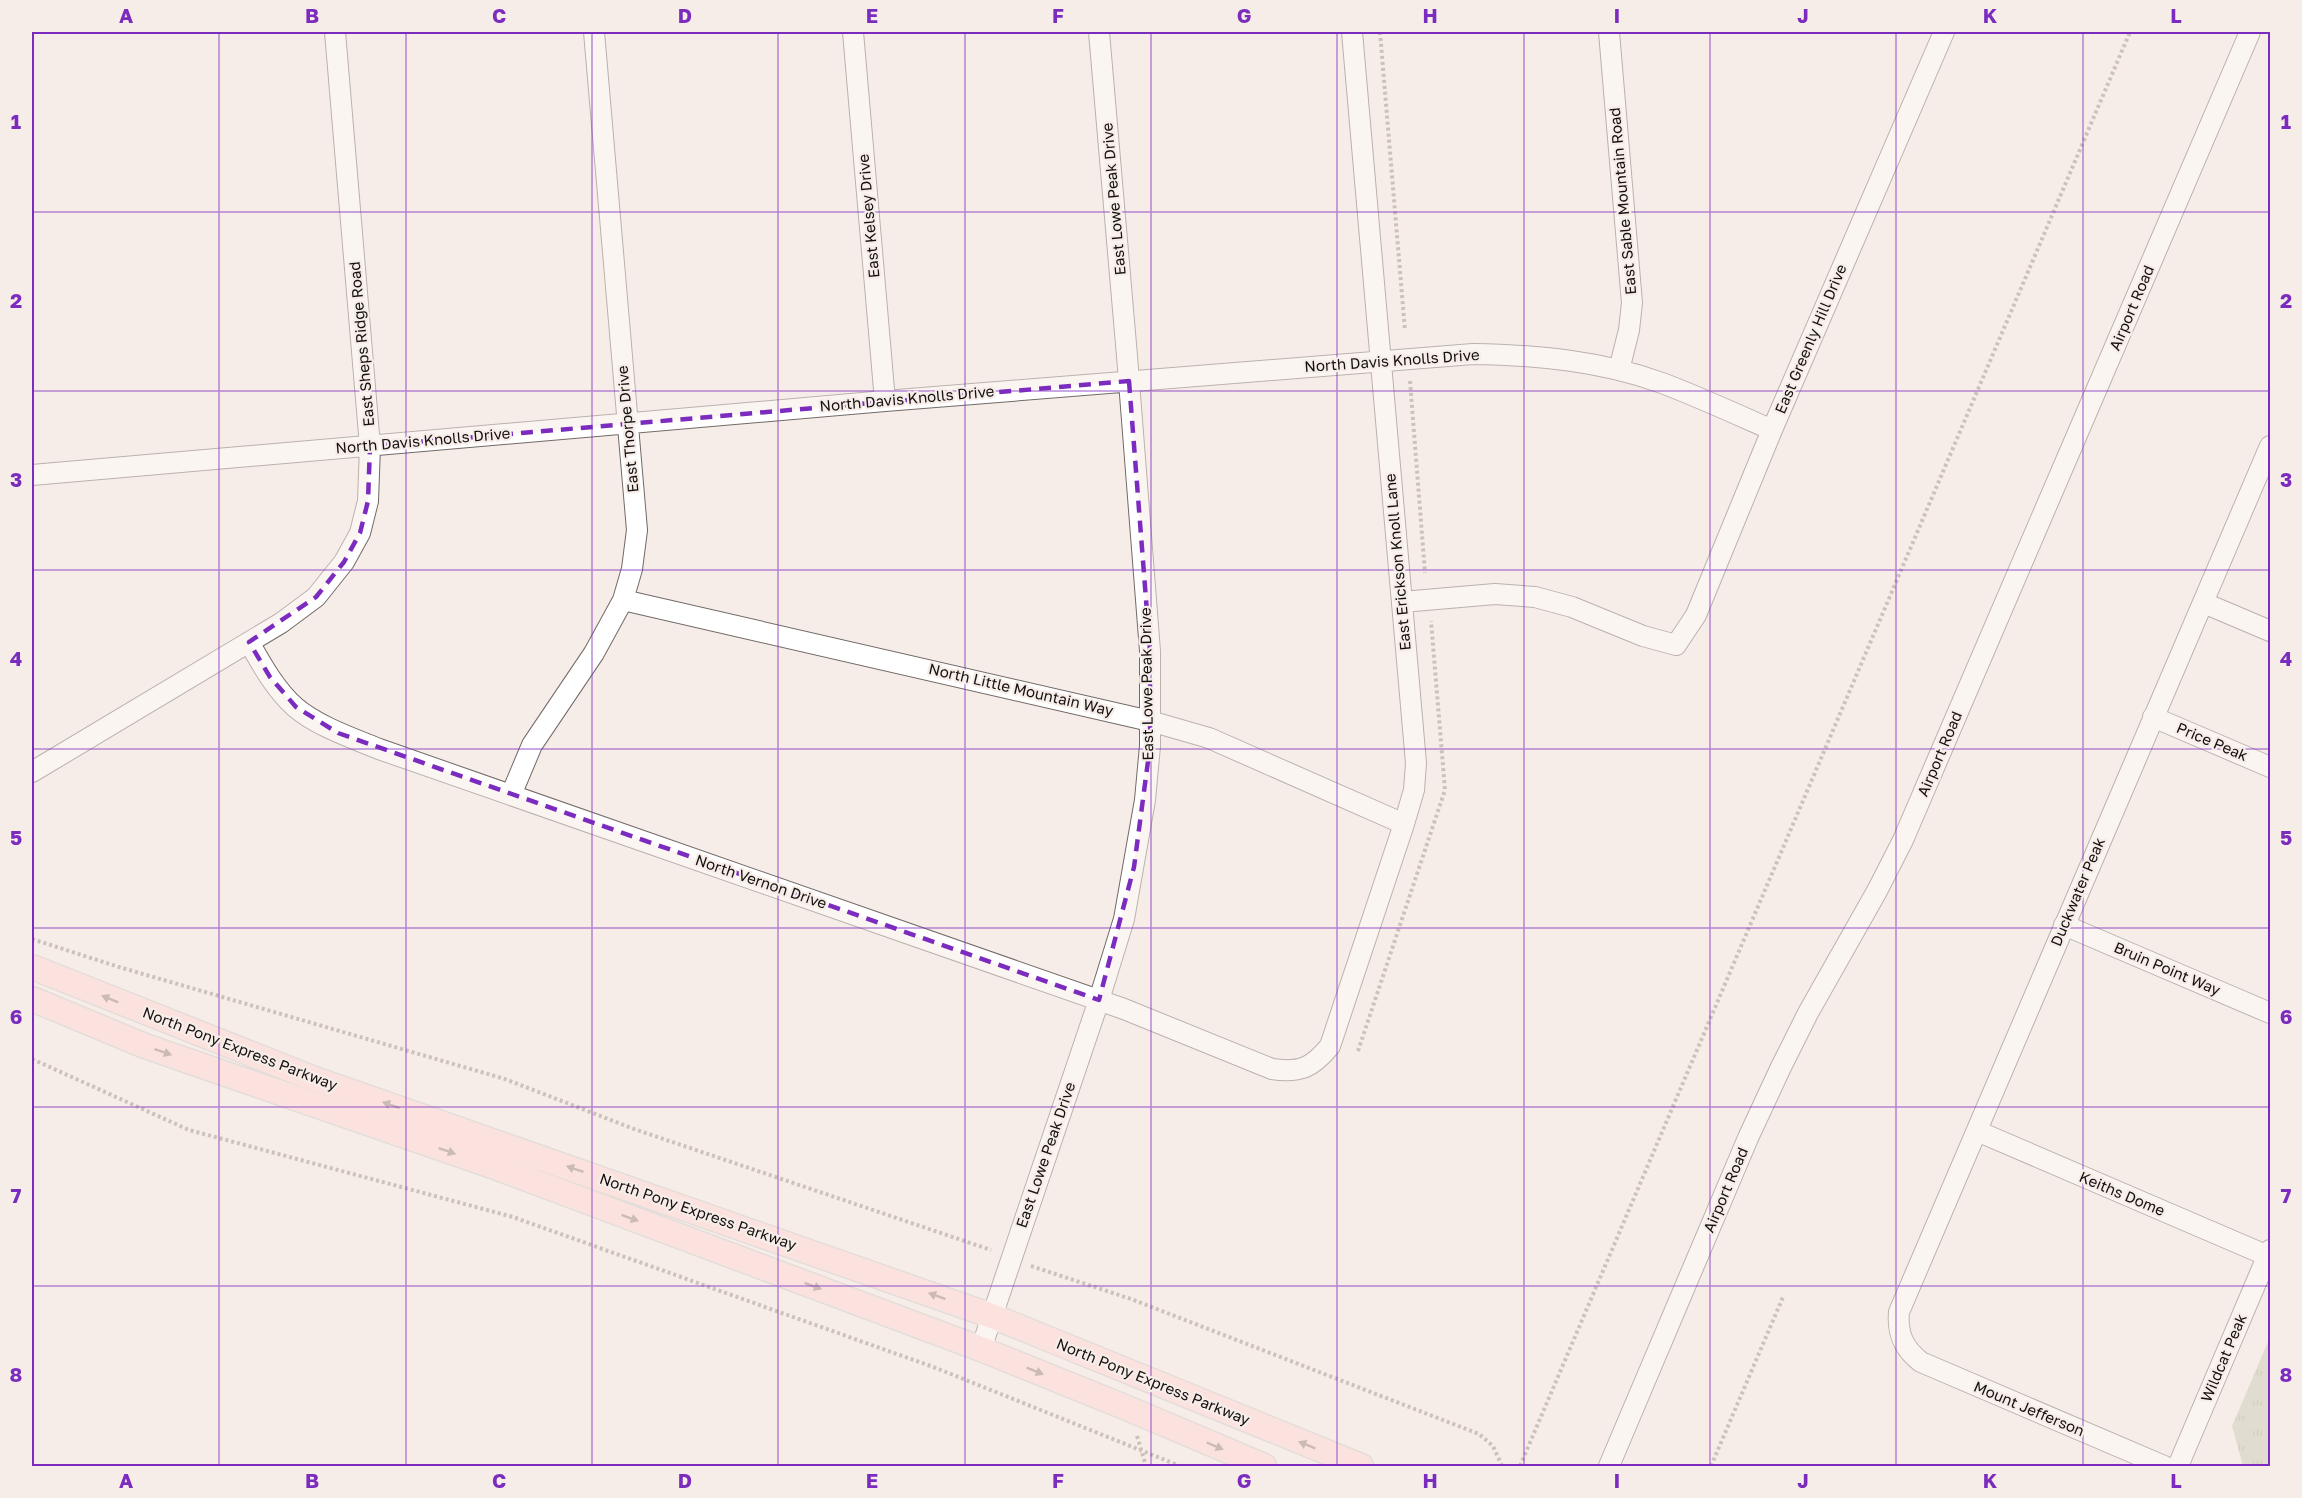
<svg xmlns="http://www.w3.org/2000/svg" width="2302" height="1498" font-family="'Golos Text',sans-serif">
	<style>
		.grass { fill: url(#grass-tufts) }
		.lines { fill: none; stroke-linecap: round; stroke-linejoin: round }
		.minor-casing { stroke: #726a66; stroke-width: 22 }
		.major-casing { stroke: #cbcbca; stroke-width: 27 }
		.path { stroke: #958e8b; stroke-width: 4; stroke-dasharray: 3 3; stroke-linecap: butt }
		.minor { stroke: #fff; stroke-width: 20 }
		.major { stroke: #ffd6d6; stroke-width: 24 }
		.oneway { fill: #957d7d }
		.marked { fill: none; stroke: #7b2cbf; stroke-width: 4.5; stroke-dasharray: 12 8; stroke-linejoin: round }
		.grid { fill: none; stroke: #7b2cbf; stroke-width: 1.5; stroke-opacity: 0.55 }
		.labels { text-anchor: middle; stroke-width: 4.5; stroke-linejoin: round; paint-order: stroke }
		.street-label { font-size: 15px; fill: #141110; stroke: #f7ede8 }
		.neatline { fill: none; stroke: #7b2cbf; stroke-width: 2 }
		.grid-label { font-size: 20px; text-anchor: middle; font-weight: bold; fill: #7b2cbf }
	</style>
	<defs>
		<pattern id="grass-tufts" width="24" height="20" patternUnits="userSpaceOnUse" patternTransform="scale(1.5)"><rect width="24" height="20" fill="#c4cbb3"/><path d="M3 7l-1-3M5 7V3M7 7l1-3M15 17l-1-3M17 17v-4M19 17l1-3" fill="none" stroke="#a8ad99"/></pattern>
	</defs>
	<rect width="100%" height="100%" fill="#f7ede8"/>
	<!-- grass -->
	<path class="grass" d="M2270,1337V1466H2243L2232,1426Z"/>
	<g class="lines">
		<defs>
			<path id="minor" d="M853,32L885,401
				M1609,32L1632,303L1629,330L1619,370
				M32,475L885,401L1473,354C1537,355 1602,361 1662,383C1699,397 1736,414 1772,430
				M623,600L1150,721L1209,738L1404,824
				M1402,602L1495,594L1535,597L1572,607L1643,636L1676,645L1696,615L1772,430L1944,32
				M2204,603L2270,631
				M249,642C262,665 275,689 295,707C317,726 352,738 379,749L1124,1009L1272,1069C1300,1073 1312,1068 1330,1046L1404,824L1414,790L1416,763L1352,32
				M2153,717L2270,767
				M32,772L281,623L316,597L344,562L360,533L368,501L370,446L335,32
				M511,795L532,745L594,653L623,600L632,569L637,530L594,32
				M2064,925L2270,1013
				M1977,1131L2268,1256
				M981,1349L1099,1000L1124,919L1145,800L1150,746V651L1127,356L1099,32
				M1609,1466L1748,1138L1781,1067L1808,1013L1877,891L1903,840L2250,32
				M2164,1466L1921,1362C1904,1349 1897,1334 1899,1312L2270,446
				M2178,1466L2270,1250"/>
			<path id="major" d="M32,967L312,1078L992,1316L1361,1466
				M32,999L145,1046L495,1167L981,1349L1127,1408L1264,1466"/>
		</defs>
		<!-- minor casing -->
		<use href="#minor" class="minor-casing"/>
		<!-- major casing -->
		<use href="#major" class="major-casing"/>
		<!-- path -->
		<path class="path" d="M1380,32L1405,331
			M1410,381L1425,573
			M32,939L119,967L505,1079L634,1129L991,1250
			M1358,1051L1445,790L1431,621
			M32,1059L189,1130L513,1217L936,1368L1180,1466
			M1031,1266L1131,1299L1479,1434L1493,1446L1502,1466
			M1137,1436L1146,1466
			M1520,1466L2130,32
			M1711,1466L1783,1297"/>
		<!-- minor -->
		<use href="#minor" class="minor"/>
		<!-- major -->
		<use href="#major" class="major"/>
	</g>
	<!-- one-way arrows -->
	<defs><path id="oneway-solid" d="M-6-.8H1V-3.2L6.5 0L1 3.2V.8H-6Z" transform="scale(1.5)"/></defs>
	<g class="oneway">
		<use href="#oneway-solid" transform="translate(110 999) rotate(-158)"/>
		<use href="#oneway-solid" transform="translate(163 1052) rotate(19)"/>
		<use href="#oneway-solid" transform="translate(391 1105) rotate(-161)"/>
		<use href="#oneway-solid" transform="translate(447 1151) rotate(19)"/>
		<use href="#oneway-solid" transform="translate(575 1169) rotate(-161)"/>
		<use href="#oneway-solid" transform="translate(630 1218) rotate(20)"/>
		<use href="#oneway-solid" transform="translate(813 1286) rotate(20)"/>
		<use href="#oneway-solid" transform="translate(937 1296) rotate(-160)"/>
		<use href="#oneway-solid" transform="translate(1035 1371) rotate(22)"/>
		<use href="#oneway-solid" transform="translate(1307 1445) rotate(-158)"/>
		<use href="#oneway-solid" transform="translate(1215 1446) rotate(23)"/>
	</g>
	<!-- marked area -->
	<path d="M0 0H2302V1498H0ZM1129,381L1150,651V746L1134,867L1099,1000L338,733L296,707L270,677L249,642L316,597L344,562L360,533L368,501L370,446Z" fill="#f7ede8" fill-opacity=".55" fill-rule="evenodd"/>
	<path class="marked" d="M1129,381L1150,651V746L1134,867L1099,1000L338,733L296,707L270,677L249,642L316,597L344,562L360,533L368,501L370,446Z"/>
	<!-- grid -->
	<path class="grid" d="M219,32V1466M406,32V1466M592,32V1466M778,32V1466M965,32V1466M1151,32V1466M1337,32V1466M1524,32V1466M1710,32V1466M1896,32V1466M2083,32V1466M32,212H2270M32,391H2270M32,570H2270M32,749H2270M32,928H2270M32,1107H2270M32,1286H2270"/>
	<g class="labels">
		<!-- street labels -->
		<g class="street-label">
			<text transform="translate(1114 199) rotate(-95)" y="5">East Lowe Peak Drive</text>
			<text transform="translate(1623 201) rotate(-95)" y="5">East Sable Mountain Road</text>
			<text transform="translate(869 216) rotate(-95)" y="5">East Kelsey Drive</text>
			<text transform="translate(2132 308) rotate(-67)" y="5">Airport Road</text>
			<text transform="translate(1811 339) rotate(-67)" y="5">East Greenly Hill Drive</text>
			<text transform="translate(362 344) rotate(-95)" y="5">East Sheps Ridge Road</text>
			<text transform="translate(1392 361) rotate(-4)" y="5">North Davis Knolls Drive</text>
			<text transform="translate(907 399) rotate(-5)" y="5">North Davis Knolls Drive</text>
			<text transform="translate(628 429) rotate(-95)" y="5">East Thorpe Drive</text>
			<text transform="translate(423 441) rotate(-5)" y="5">North Davis Knolls Drive</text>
			<text transform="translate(1398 562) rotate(-95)" y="5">East Erickson Knoll Lane</text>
			<text transform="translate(1147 684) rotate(-91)" y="5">East Lowe Peak Drive</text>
			<text transform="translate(1021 690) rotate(13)" y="5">North Little Mountain Way</text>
			<text transform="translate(2212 742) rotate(23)" y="5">Price Peak</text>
			<text transform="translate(1940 754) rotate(-67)" y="5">Airport Road</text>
			<text transform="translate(761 882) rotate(19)" y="5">North Vernon Drive</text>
			<text transform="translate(2078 892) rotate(-67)" y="5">Duckwater Peak</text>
			<text transform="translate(2167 969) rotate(23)" y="5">Bruin Point Way</text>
			<text transform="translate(240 1049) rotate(21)" y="5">North Pony Express Parkway</text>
			<text transform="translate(1046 1155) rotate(-71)" y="5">East Lowe Peak Drive</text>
			<text transform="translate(1726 1190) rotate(-67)" y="5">Airport Road</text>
			<text transform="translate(2122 1194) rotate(23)" y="5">Keiths Dome</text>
			<text transform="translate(698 1212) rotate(19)" y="5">North Pony Express Parkway</text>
			<text transform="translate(2224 1358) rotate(-67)" y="5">Wildcat Peak</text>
			<text transform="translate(1153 1382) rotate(22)" y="5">North Pony Express Parkway</text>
			<text transform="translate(2029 1409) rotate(23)" y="5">Mount Jefferson</text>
		</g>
	</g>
	<!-- border -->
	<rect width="2302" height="1498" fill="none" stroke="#f7ede8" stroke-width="66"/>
	<rect x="33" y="33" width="2236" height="1432" class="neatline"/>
	<g class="grid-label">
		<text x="126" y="23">A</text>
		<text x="312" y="23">B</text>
		<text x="499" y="23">C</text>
		<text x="685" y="23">D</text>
		<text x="872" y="23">E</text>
		<text x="1058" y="23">F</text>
		<text x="1244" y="23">G</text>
		<text x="1430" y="23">H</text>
		<text x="1617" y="23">I</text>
		<text x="1803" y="23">J</text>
		<text x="1990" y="23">K</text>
		<text x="2176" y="23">L</text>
		<text x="16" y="129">1</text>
		<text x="2286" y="129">1</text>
		<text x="16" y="308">2</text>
		<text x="2286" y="308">2</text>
		<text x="16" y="487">3</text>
		<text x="2286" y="487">3</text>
		<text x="16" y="666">4</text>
		<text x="2286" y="666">4</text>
		<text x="16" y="845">5</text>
		<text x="2286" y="845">5</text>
		<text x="16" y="1024">6</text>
		<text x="2286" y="1024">6</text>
		<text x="16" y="1203">7</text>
		<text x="2286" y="1203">7</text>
		<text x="16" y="1382">8</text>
		<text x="2286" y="1382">8</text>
		<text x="126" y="1488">A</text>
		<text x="312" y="1488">B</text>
		<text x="499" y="1488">C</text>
		<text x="685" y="1488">D</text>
		<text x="872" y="1488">E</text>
		<text x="1058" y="1488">F</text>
		<text x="1244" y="1488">G</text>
		<text x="1430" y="1488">H</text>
		<text x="1617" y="1488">I</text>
		<text x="1803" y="1488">J</text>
		<text x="1990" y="1488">K</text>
		<text x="2176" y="1488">L</text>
	</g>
</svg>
